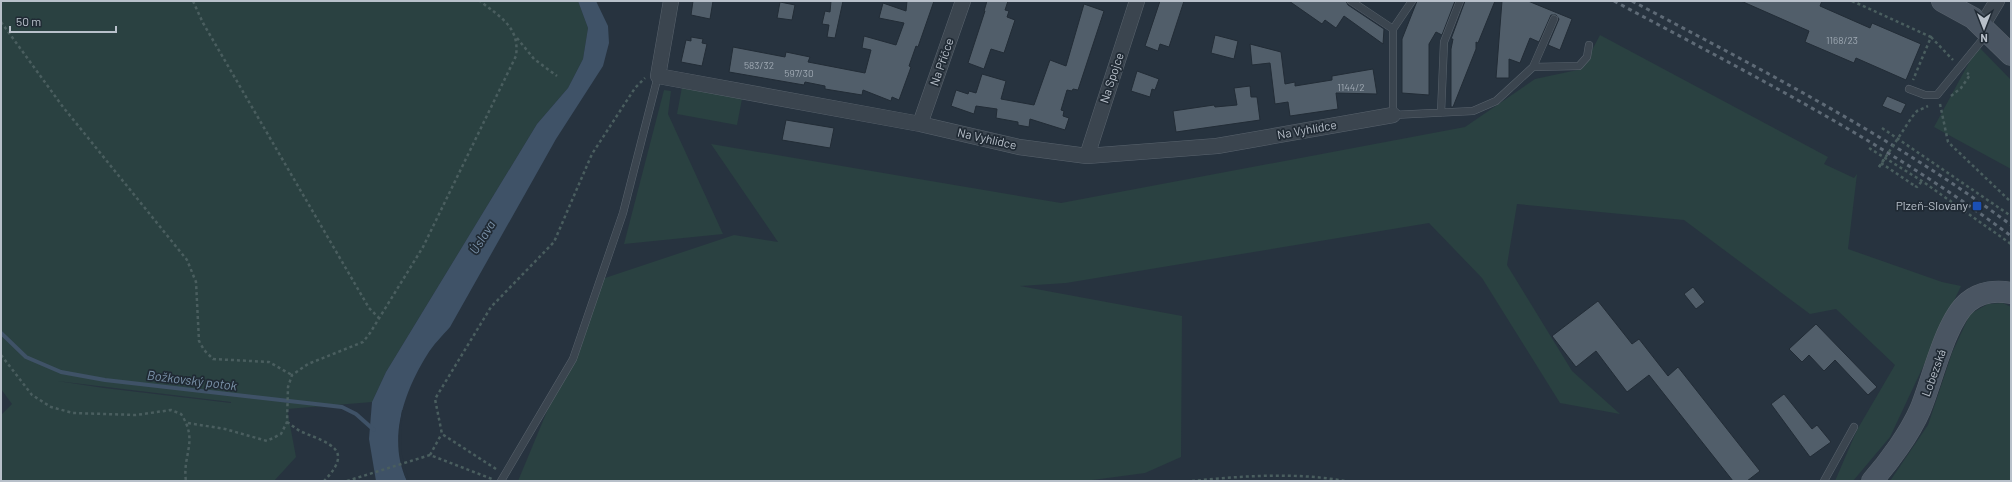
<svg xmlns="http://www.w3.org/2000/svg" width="2012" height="482" font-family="Barlow,sans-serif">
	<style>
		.green { fill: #2a4141; fill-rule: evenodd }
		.water { fill: #3f5267 }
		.pier { fill: #27333f }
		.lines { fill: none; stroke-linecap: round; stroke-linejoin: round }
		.stream { stroke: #3f5267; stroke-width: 4 }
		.building { fill: #515e6a; stroke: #222c36 }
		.lane-casing { stroke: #59636d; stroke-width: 8 }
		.street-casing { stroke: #59636d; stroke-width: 16 }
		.secondary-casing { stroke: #59636d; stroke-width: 22 }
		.path { stroke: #4a5e5f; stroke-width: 2.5; stroke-dasharray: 3 3; stroke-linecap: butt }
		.lane { stroke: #3b454f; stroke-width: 7 }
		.street { stroke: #3b454f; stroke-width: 15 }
		.secondary { stroke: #4a5562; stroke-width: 21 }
		.rail { stroke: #5e6a76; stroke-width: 3; stroke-dasharray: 4 4; stroke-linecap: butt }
		.path-bridge { stroke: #4a5e5f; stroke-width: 2.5; stroke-dasharray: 3 3; stroke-linecap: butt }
		.transit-dot { fill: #1a4fb4; stroke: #202a34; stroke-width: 1.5 }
		.labels { text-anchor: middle; stroke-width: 3.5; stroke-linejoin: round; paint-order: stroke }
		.number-label { font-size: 10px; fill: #9ea8b2 }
		.street-label { font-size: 12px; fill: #b8c0ca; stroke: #202a34 }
		.poi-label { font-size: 12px; fill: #b8c0ca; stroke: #202a34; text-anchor: end }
		.water-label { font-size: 13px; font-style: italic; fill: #7b93aa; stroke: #202a34 }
	</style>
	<rect width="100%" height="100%" fill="#27333f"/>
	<!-- green -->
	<path class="green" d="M1,1H578L588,28L583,59L568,88L537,124L386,372L372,402L287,409L296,457L274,481H1V415L12,404L1,389ZM57,381L231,402V403L104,388Z
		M1600,35L1828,157L1824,164L1854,178L1857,174L1848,249L1942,282L1961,286L1890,437L1853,481H1835L1857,430L1895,365L1836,309L1810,314L1684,220L1517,204L1507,265L1572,371L1620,414L1560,403L1482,278L1429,223L1066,283L1020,286L1182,316L1181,457L1145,473L1085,481H518L602,279L734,235L778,242L711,144L1061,203L1465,127L1535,79L1582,69Z
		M1978,46L2011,80V169L1934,127Z
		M682,87L742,99L737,125L677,114Z
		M664,90L671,91L668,114L723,234L624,244Z
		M2003,303L2011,307V481H1890L1928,425L1952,353L1970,314L1988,304Z"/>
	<!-- water -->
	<path class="water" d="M578,1H596L608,26L609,43L603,66L556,139L450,327C442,336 433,345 427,355C404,392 387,440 407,481H376L369,439L372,402L386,372L537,124L568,88L583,59L588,28Z"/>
	<!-- pier -->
	<path class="pier" d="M402,410H403L401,431L402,455L409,481H407L405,476L400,456L399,431Z"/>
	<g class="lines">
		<!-- stream -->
		<path class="stream" d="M1,333L26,357L61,372L105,380L342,407L356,414L374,430"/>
	</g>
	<!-- building -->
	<path class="building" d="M693,1H713L710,19L691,15Z
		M831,1H843L835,38L827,37L829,25L822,24L825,11L830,12Z
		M907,1H934L918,47L916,46L909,66L911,67L899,100L892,97L891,101L863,90L862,95L825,89V86L805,82L804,85L729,72L733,47L785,57L786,52L810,57L808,62L865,73L871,50L862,48L864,36L896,45L904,23L879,18L883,3L906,11Z
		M987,1H1008L1005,10L1009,11L1007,17L1015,20L1004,53L991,49L984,69L968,63L985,11H984Z
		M1160,1H1184L1169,47L1160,44L1158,51L1145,46Z
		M1289,1H1346L1348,5L1384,29L1383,44L1344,16L1336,28L1325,20L1322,24Z
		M1417,1H1455L1442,35L1436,32L1429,44V95L1402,93V39Z
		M1465,1H1495L1478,43L1476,42V49L1453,107H1451V49L1453,39H1451Z
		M1502,1H1528L1572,19L1560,50L1548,45L1559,19L1556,15H1551L1539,42L1530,38L1520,63L1509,59V78H1496Z
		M1741,1H1822L1820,6L1870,28L1872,23L1921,44L1906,80L1856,58L1854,63L1805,42L1809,31Z
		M780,2L795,5L792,20L777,18Z
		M1084,4L1104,11L1078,90L1073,89L1072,91L1067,90L1061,110L1064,111L1063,116L1069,118L1065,130L1030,119L1029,127L1018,125V122L996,118L997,109L976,106L974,114L951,106L956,90L968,94L969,91L976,93L982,74L1006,81L1001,99L1034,105L1050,60L1066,66Z
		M1215,35L1238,41L1234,59L1211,53Z
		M691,37L703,39L702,43L707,44L702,66L681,62L686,40L691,41Z
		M1250,44L1281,52L1285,84L1295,82V86L1332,80V76L1373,69L1377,94L1336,93L1338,109L1290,116L1288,102L1275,104L1270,63L1252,65Z
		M1137,71L1159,79L1155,90L1152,89L1150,97L1131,91Z
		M1250,86L1251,97H1257L1260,120L1176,132L1173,111L1214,105L1215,107L1237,105L1234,88Z
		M1887,96L1906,104L1901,114L1882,106Z
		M786,120L834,128L830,148L782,140Z
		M1693,287L1705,302L1696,309L1684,294Z
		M1598,301L1632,344L1639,339L1668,376L1678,367L1760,471L1747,481H1733L1649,375L1627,392L1596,351L1576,367L1552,336Z
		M1816,324L1877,387L1868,395L1835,360L1824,371L1809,355L1802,362L1789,349Z
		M1784,394L1812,429L1817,425L1831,442L1810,457L1771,404Z"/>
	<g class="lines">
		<defs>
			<path id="lane" d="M1351,1L1393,29
				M1412,1L1393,29V115L1473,111L1496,101L1533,67L1579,66L1587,57L1589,45
				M1533,67L1554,19
				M1909,89L1925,95H1937L1987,34
				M1441,113L1444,42L1460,1
				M501,481L573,359L623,213L658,76
				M1824,481L1854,427"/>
			<path id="street" d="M671,1L658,76L920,124L1019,147L1087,156L1217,146L1393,115
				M1982,26L1997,1
				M920,124L963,1
				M1087,156L1137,1"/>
			<path id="secondary" d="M1942,1L1973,18L2011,55
				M1872,481C1889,462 1910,433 1920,410C1932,382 1945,321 1968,302C1980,292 1996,290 2011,293"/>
		</defs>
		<!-- lane casing -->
		<use href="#lane" class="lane-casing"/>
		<!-- street casing -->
		<use href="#street" class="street-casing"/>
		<!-- secondary casing -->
		<use href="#secondary" class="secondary-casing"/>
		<!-- path -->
		<path class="path" d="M193,1L203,23L369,308L379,318
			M1852,1L1931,37L1913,80
			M1,22L63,107L187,260L196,282L199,341L204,350L213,359L269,362L292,375
			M1931,37L1953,60
			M517,38L534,59L557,76
			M1951,96L1961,88L1970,75L1967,73
			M1940,104L1948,142L2011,202
			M1912,117L1917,111L1928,106
			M1882,128L2011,216
			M1869,148L1922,181L2011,244
			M1879,167L1885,158
			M1915,186L1917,187L1922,181
			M1,355L32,395L51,407L73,413L136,415L171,410L181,414C199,441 182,455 186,481
			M287,422C292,425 297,430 302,432C331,444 354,450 324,481
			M188,423L225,429L267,441L281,434L287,422L288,387L292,375L308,364L363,342L370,333L423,247L516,56C520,27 500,17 480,1
			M430,455L441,435
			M496,469L442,434L435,399L491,307L554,242L592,154L635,88L645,78
			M347,481L430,455L492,479
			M1192,481C1242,476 1295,472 1345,481"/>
		<!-- lane -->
		<use href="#lane" class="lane"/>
		<!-- street -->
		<use href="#street" class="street"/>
		<!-- secondary -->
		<use href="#secondary" class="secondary"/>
		<!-- rail -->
		<path class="rail" d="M1614,1C1750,74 1887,143 2011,236
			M1632,1C1762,70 1893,137 2011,225"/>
		<!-- path-bridge -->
		<path class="path-bridge" d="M1881,163L1915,186
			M1879,167L1912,117"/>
	</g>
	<!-- markers -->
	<rect class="transit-dot" x="1972" y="201" width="10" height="10" rx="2"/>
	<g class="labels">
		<!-- number labels -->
		<g class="number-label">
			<text x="1842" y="44">1168/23</text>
			<text x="759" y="69">583/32</text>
			<text x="799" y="77">597/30</text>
			<text x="1351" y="91">1144/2</text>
		</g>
		<!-- street labels -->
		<g class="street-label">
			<text transform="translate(942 62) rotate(-71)" y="4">Na Příčce</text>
			<text transform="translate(1112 78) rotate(-72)" y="4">Na Spojce</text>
			<text transform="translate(1307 130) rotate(-10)" y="4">Na Vyhlídce</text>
			<text transform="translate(987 139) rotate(13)" y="4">Na Vyhlídce</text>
			<text transform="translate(1934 373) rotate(-70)" y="4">Lobezská</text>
		</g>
		<!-- poi labels -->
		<g class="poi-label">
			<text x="1968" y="210">Plzeň-Slovany</text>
		</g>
		<!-- water labels -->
		<g class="water-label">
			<text transform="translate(482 237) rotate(-58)" y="5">Úslava</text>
			<text transform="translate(192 380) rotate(7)" y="5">Božkovský potok</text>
		</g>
	</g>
	<!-- border -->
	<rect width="2012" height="482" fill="none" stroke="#b8c0ca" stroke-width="4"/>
	<!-- north arrow -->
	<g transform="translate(1984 28) rotate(180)" stroke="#202a34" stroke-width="3" paint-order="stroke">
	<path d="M0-3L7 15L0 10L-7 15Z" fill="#b8c0ca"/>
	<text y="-6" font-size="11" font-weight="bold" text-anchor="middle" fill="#b8c0ca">N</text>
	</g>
	<!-- scale -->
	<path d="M10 26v6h106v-6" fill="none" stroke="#b8c0ca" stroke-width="2"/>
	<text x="16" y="26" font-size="12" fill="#b8c0ca" stroke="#202a34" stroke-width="3" paint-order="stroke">50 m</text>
</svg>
